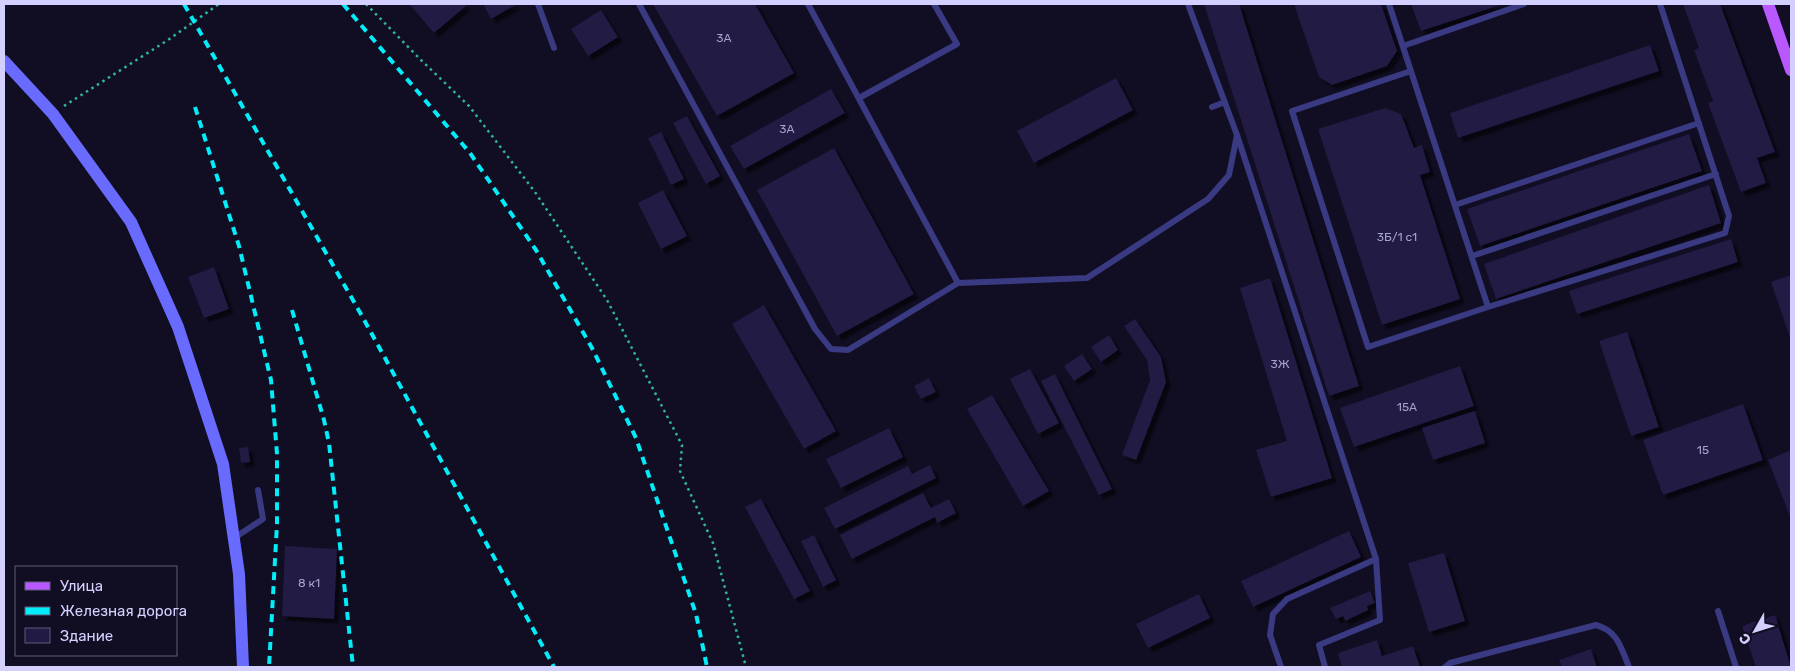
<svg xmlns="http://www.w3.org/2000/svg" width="1795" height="671" font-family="Rubik,sans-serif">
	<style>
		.building { fill: #211a44; filter: url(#shadow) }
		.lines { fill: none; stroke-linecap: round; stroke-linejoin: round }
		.path { stroke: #2fb4a5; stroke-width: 2.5; stroke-dasharray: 2.5 4; stroke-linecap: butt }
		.service { stroke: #393a82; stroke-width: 6 }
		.secondary { stroke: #686bfe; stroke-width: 12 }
		.primary { stroke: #b858fe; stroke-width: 12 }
		.rail { stroke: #02ecf9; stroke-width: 4; stroke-dasharray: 8 6; stroke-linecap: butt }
		.labels { text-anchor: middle; stroke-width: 4; stroke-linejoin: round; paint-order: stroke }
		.number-label { font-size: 12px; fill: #a6a2d0 }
	</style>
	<defs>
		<filter id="shadow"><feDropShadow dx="4.5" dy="4.5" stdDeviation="1" flood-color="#0009"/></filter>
	</defs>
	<rect width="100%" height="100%" fill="#110e23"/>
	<!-- building -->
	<path class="building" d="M409,4H465L466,6L434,33Z
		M483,4H517L491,19Z
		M653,4H755L794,73L717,116Z
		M1204,4H1239L1359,386L1329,396Z
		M1294,4H1381L1397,51L1387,66L1332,85L1319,77Z
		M1411,4H1503L1421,31Z
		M1683,4H1720L1775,152L1757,158L1766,183L1741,192L1708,103L1713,101L1694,50L1699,48Z
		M601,10L618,37L588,56L571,29Z
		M1650,45L1659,71L1458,138L1450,113Z
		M1116,78L1133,110L1034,163L1017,131Z
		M831,89L845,113L744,169L730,146Z
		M1385,108L1401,114L1414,148L1422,145L1430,172L1420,175L1460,299L1382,325L1318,129Z
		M687,116L720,176L706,184L673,123Z
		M661,132L684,179L671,185L648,138Z
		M1689,134L1702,171L1480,246L1467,209Z
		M834,148L914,294L837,336L757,190Z
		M1709,185L1721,223L1496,299L1484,264Z
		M663,190L687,236L661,249L638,203Z
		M1731,239L1738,262L1577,314L1569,291Z
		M214,267L229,309L204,318L188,277Z
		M1791,275V340L1771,282Z
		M1270,278L1332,478L1271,497L1256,450L1287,441L1240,288Z
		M764,305L836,431L804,449L732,324Z
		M1135,319L1161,357L1166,382L1136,460L1122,455L1150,380L1147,360L1124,326Z
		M1627,332L1659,427L1631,436L1599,341Z
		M1109,335L1118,350L1101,362L1091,347Z
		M1082,354L1092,369L1074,381L1064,366Z
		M1460,366L1474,406L1354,447L1340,408Z
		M1030,369L1059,423L1038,434L1010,379Z
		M1055,374L1112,489L1099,495L1041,381Z
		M929,378L936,392L921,399L914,386Z
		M992,395L1049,491L1023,506L967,409Z
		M1743,404L1763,460L1663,495L1643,440Z
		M1475,411L1485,443L1433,460L1422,428Z
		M889,428L903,457L841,488L826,459Z
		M248,447L250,462L241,463L239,448Z
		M1791,450V519L1768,460Z
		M930,465L936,478L835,529L824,508L908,466L912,474Z
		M923,493L931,508L949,499L956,513L937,523L935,517L852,559L840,535Z
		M761,499L810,591L794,599L745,507Z
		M1349,531L1361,557L1253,607L1241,581Z
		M814,535L836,580L823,587L801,541Z
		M285,546L337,549L334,619L282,616Z
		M1444,553L1465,621L1429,632L1408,563Z
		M1370,591L1375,603L1367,606L1368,610L1345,621L1343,616L1336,619L1330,608Z
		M1199,594L1210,618L1148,648L1136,624Z
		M1775,615L1791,667H1756L1742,626Z
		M1377,640L1382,656L1413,646L1420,667H1342L1338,653Z
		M1591,649L1597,667H1562L1559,660Z"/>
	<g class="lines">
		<!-- path -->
		<path class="path" d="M366,4L422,61L469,106L535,192L607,300L682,445L680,471L713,543L746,667
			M64,106L168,40L219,4"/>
		<!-- service -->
		<path class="service" d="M538,4L554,48
			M639,4L815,329L831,349L848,350L958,283L1087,278L1208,199L1229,175L1237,135
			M808,4L958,283
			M1188,4L1237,135L1376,559L1380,620L1319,645L1325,667
			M1389,4L1488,307L1725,233L1729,216L1660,4
			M1403,46L1524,4
			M1411,71L1292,111L1368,347L1488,307
			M859,98L957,44L934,4
			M1212,107L1225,102
			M1455,205L1699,123
			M1472,256L1716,174
			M234,538L263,519L258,490
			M1718,611L1736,667
			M1281,667L1270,635L1273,614L1287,599L1376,559
			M1445,667L1450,663L1596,625C1618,631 1621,648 1629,667"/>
		<!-- secondary -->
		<path class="secondary" d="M4,61L53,114L131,222L178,327L223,464L239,574L243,667"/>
		<!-- primary -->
		<path class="primary" d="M1768,4L1791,70"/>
		<!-- rail -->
		<path class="rail" d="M184,4L362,316L554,667
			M343,4L470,153L536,250L592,348L636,438L696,614L707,667
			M195,107L239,246L271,380L277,454V524L269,667
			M292,310L324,420L329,443L353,667"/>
	</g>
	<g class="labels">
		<!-- number labels -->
		<g class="number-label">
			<text x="724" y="42">3А</text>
			<text x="787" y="133">3А</text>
			<text x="1397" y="241">3Б/1 с1</text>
			<text x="1280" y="368">3Ж</text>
			<text x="1407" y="411">15А</text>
			<text x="1703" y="454">15</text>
			<text x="309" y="587">8 к1</text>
		</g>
	</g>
	<!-- border -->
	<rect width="1795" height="671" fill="none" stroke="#d3d0ff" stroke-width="10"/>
	<!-- legend -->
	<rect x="15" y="566" width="162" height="90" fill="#110e23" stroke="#5f5c7b"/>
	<rect x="25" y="582" width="25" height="8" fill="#b858fe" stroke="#5f5c7b"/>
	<text x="60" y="591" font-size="15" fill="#d3d0ff">Улица</text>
	<rect x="25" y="607" width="25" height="8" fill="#02ecf9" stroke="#5f5c7b"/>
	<text x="60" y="616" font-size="15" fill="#d3d0ff">Железная дорога</text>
	<rect x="25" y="628" width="25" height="15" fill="#211a44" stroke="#5f5c7b"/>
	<text x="60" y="641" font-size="15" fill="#d3d0ff">Здание</text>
	<!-- north arrow -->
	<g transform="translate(1755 631) rotate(231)" stroke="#110e23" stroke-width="4" paint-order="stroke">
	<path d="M0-4L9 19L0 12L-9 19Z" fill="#d3d0ff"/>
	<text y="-8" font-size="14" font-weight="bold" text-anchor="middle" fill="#d3d0ff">С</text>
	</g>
</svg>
